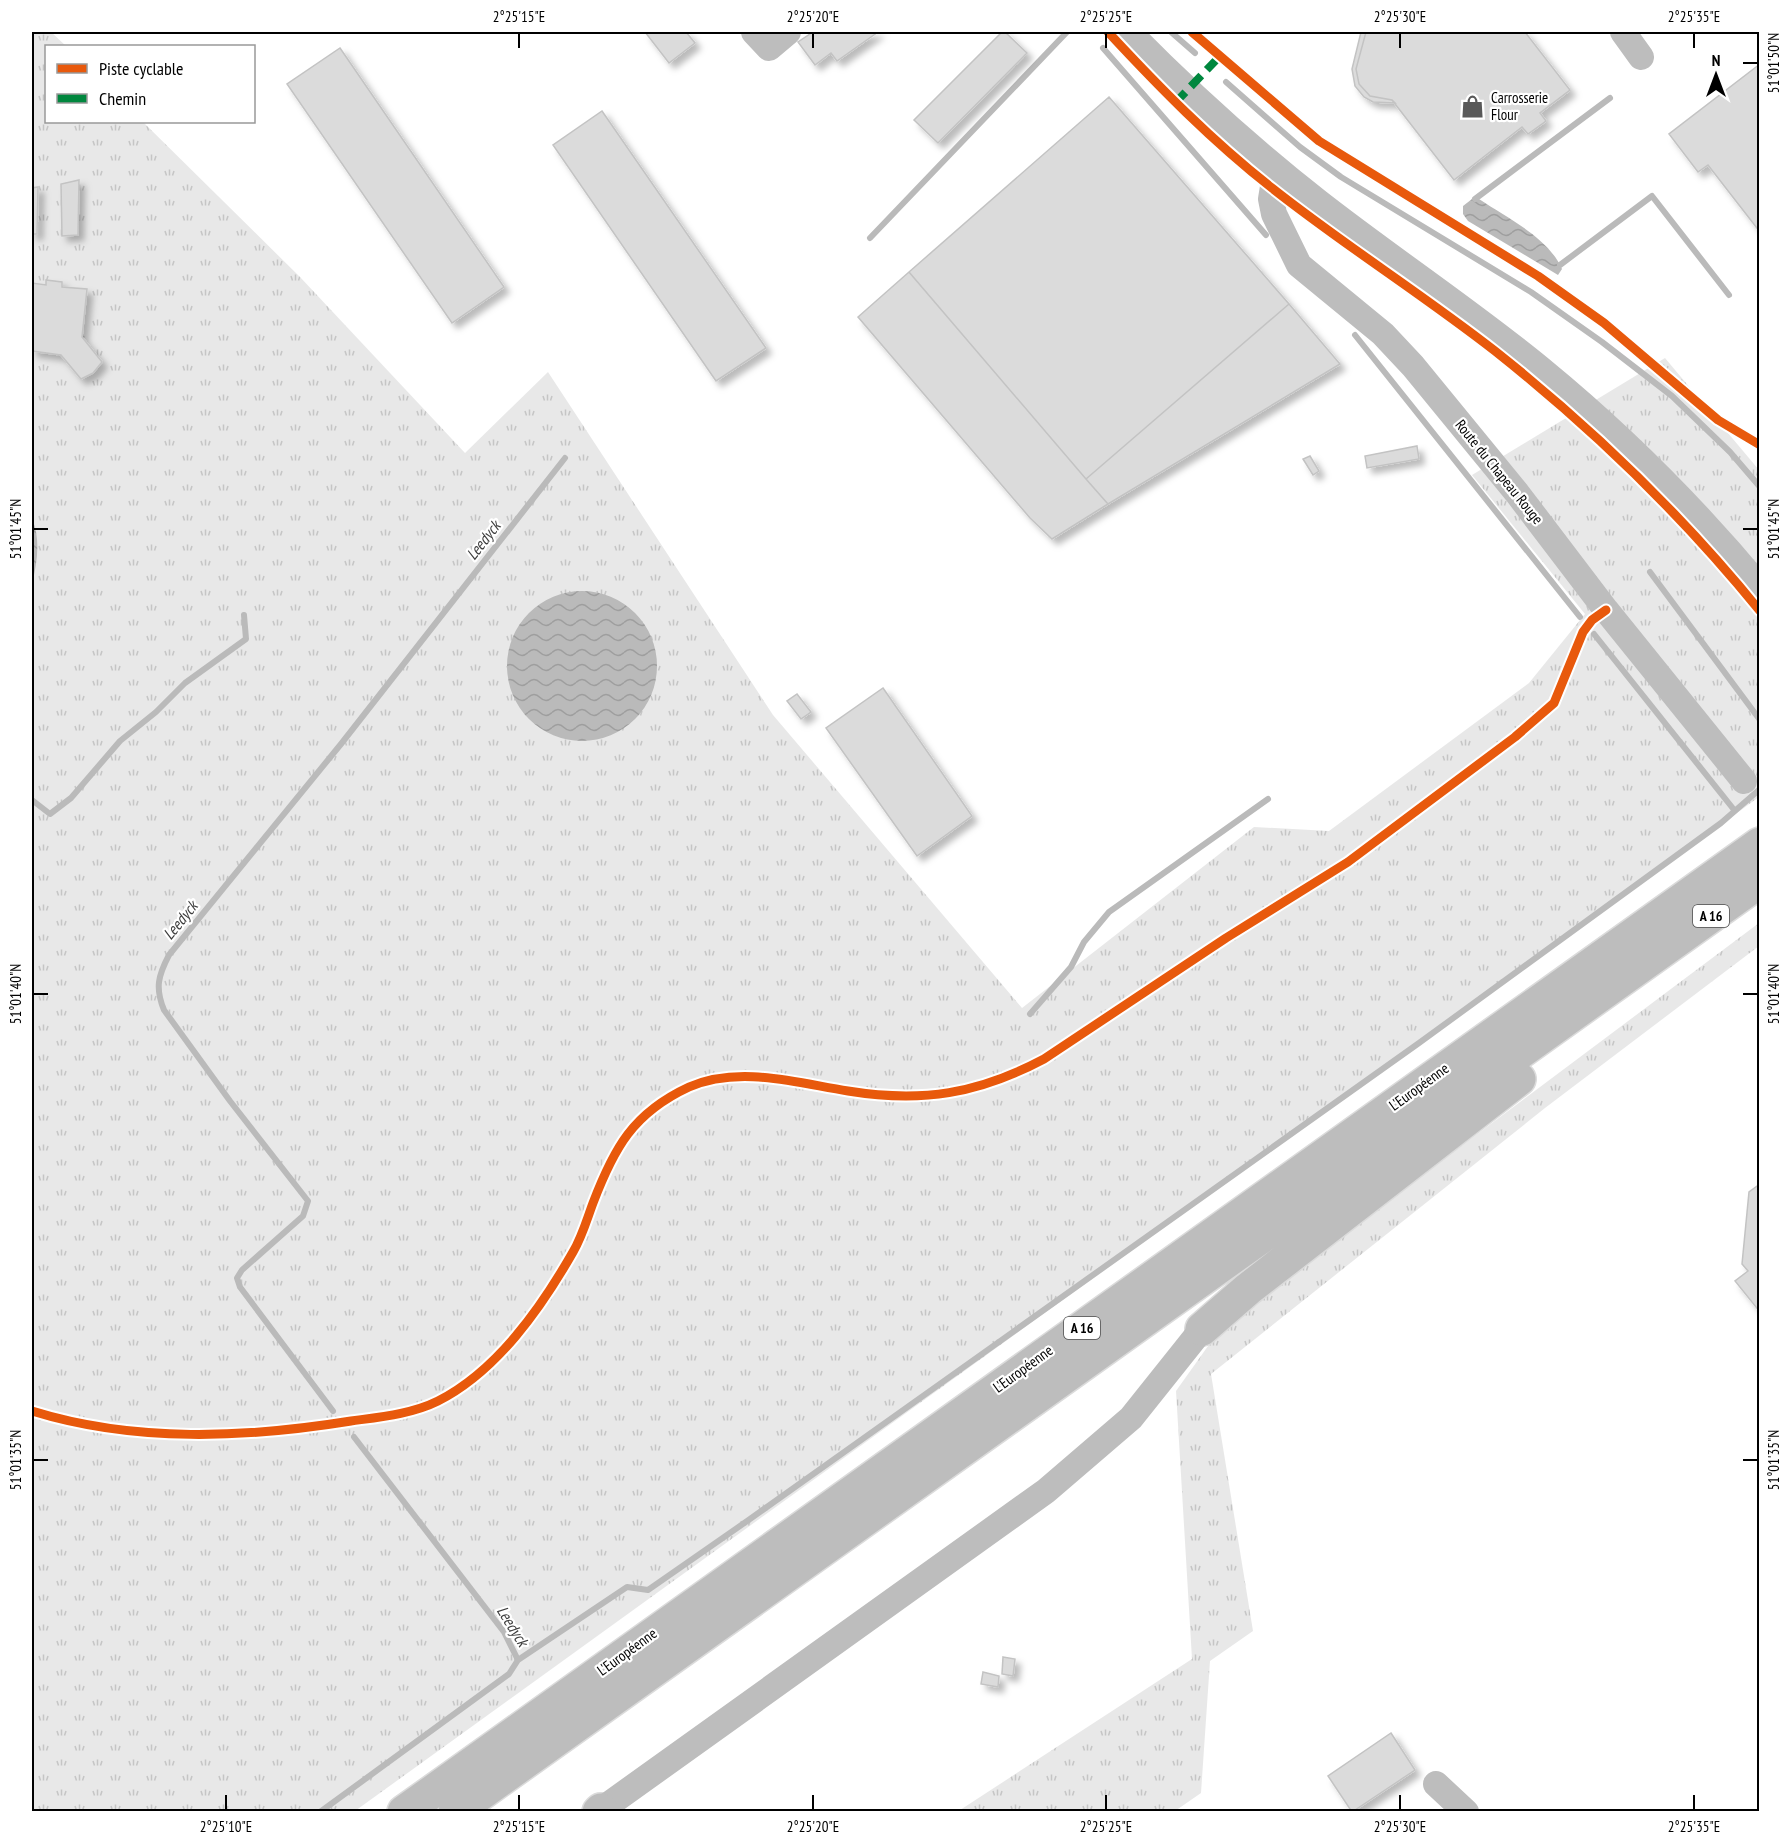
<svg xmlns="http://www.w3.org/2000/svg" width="1791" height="1843" font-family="'PT Sans Narrow',sans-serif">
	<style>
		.grass { fill: url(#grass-tufts) }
		.water { fill: url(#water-waves) }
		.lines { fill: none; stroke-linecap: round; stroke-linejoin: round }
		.stream { stroke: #bababa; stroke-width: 6 }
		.building { fill: #dbdbdb; stroke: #c3c3c3; stroke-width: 1.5; filter: url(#shadow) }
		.highway-casing { stroke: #dbdbdb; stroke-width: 36 }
		.minor { stroke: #bdbdbd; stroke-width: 26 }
		.highway { stroke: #bdbdbd; stroke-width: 33 }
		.quiet { stroke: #00873e; stroke-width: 8; stroke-dasharray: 15 8; stroke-linecap: butt }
		.cycleway-casing { stroke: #fff; stroke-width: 13 }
		.cycleway { stroke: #e8590c; stroke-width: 9 }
		.ticks { fill: none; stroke: #000; stroke-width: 2 }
		.labels { text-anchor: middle; stroke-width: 4.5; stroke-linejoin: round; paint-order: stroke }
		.shield { fill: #fff; stroke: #4c4c4c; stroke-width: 1.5 }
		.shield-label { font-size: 14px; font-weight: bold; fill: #000 }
		.poi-label { font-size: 15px; fill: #000; stroke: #fff; text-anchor: start }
		.street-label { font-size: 15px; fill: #000; stroke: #fff }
		.water-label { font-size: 16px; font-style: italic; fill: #3d3d3d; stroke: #fff }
		.neatline { fill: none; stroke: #000; stroke-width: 2 }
		.ticks-label { font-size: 15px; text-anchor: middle; fill: #000 }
	</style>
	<defs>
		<pattern id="grass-tufts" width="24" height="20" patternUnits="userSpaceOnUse" patternTransform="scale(1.5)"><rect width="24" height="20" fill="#e8e8e8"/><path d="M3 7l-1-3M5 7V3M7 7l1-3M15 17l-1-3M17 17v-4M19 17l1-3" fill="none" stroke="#c5c5c5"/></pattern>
		<pattern id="water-waves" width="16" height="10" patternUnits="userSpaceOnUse" patternTransform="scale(1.5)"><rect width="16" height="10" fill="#bababa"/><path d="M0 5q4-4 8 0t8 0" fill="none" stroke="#9e9e9e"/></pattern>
		<filter id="shadow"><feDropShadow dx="5.5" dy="5.5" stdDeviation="3" flood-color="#0004"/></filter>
	</defs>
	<rect width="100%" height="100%" fill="#fff"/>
	<!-- grass -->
	<path class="grass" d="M32,32H51L66,46H46V122H143L300,277L465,453L548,372L773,715L1022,1008L1254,827L1329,831L1529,683L1585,614L1472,475L1665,358L1759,470V797L355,1811L32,1812Z
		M1759,923V946L1545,1108L1211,1374L1253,1631L1210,1661L1201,1793L1175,1811L957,1812L1192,1659L1176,1391L1213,1339L1265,1293Z"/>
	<!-- water -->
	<path class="water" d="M1472,199H1479C1507,218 1548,237 1562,269L1558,275L1468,221L1463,214V206Z
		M32,519C41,539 37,563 32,584Z
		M507 666a75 75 0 1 1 150 0a75 75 0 1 1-150 0Z"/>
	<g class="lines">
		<!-- stream -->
		<path class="stream" d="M1171,32L1195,53
			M1103,48L1266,235
			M1226,82L1300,147L1341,177L1531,292L1602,342L1672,396L1730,452L1760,487
			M1475,199L1610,98
			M870,238L1067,32
			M1560,265L1652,196L1729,295
			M1355,335L1580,617
			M1650,572L1760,720
			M1594,634L1735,811
			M32,800L50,814L71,798L120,741L156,712L185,683L246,639L244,615
			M1030,1014L1071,967L1084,942L1109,912L1268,799
			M333,1411L240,1287L237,1278L242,1270L303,1216L308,1201L230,1101L164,1010C155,988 158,976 169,955L341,744L565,458
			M518,1660L627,1587L648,1590L750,1519L1419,1043L1721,823L1760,789
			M320,1812L509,1674L518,1660L504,1632L354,1437"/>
	</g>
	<!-- building -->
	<path class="building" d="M645,32H686L695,43L669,63Z
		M813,32H878L837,61L831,53L815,65L798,42Z
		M1002,32H1005L1027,53L938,143L914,120Z
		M1361,32H1366L1356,69L1359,84L1370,96L1392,100L1395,103L1373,102L1364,97L1355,86L1352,69Z
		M1366,32H1525L1570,90L1540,113L1546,121L1528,134L1522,127L1454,180L1392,100L1370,96L1359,84L1356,69Z
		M340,48L504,287L452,323L287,84Z
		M1760,64V232L1708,165L1698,172L1669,134Z
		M1109,97L1289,304L1086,479L909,272Z
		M602,111L766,348L716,381L553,145Z
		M79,180L78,235L62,236L61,184Z
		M38,187L37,234H32V188Z
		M909,272L1086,479L1108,504L1052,539L1030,518L858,317Z
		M46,280L62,282V287L87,289L82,337L102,362L93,373L81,379L61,355L32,351V283L46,285Z
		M1289,304L1340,364L1108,504L1086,479Z
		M1417,446L1419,459L1367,468L1365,456Z
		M1310,456L1319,471L1313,475L1303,459Z
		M883,688L972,816L917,856L826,728Z
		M797,694L811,712L801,719L787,701Z
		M1760,1184V1312L1735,1281L1748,1271L1742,1264L1749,1192Z
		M1003,1657L1015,1659L1013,1676L1002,1674Z
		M983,1672L999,1676L998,1687L981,1684Z
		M1391,1733L1415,1770L1352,1812L1328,1776Z"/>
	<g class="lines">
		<defs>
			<path id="highway" d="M1202,1329L1248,1289L1519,1079
				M404,1812L1760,844
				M455,1812L1760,881
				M599,1812L601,1810"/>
		</defs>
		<!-- highway casing -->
		<use href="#highway" class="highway-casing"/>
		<!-- minor -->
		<path class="minor" d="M754,32L769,48L788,32
			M1129,32C1188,92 1251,149 1317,201C1391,259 1469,310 1542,370C1620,434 1695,509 1760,587
			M1623,32L1641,57
			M1276,168L1271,199L1274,214L1299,265L1383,334L1413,366L1517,493L1606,610L1744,781
			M1436,1784L1466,1812
			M601,1810L1046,1491L1131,1418L1202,1329"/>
		<!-- highway -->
		<use href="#highway" class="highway"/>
		<!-- quiet -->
		<path class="quiet" d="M1175,103L1219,57"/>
		<defs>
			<path id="cycleway" d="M1108,32C1159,87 1212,141 1272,188C1344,245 1422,294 1495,351C1592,428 1682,515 1760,611
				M1192,32L1319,141L1538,276L1604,323L1718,420L1760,445
				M32,1411C135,1443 246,1438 351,1421C380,1417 412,1414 438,1401C497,1371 541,1308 573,1252C582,1237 587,1219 593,1203C614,1148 633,1113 689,1087C739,1065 797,1083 848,1091C922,1103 978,1094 1044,1059L1226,938L1348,862L1515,737L1554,703L1583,632L1592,620L1606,610"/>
		</defs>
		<!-- cycleway casing -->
		<use href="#cycleway" class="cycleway-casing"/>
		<!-- cycleway -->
		<use href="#cycleway" class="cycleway"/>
	</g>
	<!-- ticks -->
	<path class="ticks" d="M519,33V48M813,33V48M1106,33V48M1400,33V48M1694,33V48M1743,63H1758M33,529H48M1743,529H1758M33,994H48M1743,994H1758M33,1460H48M1743,1460H1758M226,1795V1810M519,1795V1810M813,1795V1810M1106,1795V1810M1400,1795V1810M1694,1795V1810"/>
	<!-- icons -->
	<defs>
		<symbol id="shop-bare" viewBox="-9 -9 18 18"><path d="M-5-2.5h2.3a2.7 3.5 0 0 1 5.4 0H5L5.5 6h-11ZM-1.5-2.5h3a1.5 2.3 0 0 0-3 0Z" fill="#595959" stroke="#fff" stroke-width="2.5" paint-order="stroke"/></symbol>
	</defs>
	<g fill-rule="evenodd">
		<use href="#shop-bare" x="1456" y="90" width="33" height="33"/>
	</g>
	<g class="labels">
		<!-- shield labels -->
		<g class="shield">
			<rect x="1693" y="905" width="36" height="22" rx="4.5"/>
			<rect x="1064" y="1317" width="36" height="22" rx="4.5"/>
		</g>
		<g class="shield-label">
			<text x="1711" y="921">A 16</text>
			<text x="1082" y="1333">A 16</text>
		</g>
		<!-- poi labels -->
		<g class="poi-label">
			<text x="1491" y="103">Carrosserie<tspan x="1491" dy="17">Flour</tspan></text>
		</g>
		<!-- street labels -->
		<g class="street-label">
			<text transform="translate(1499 472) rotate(51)" y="5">Route du Chapeau Rouge</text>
			<text transform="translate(1419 1087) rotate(-36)" y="5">L'Européenne</text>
			<text transform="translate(1023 1369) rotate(-36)" y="5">L'Européenne</text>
			<text transform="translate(627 1652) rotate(-36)" y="5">L'Européenne</text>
		</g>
		<!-- water labels -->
		<g class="water-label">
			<text transform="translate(483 540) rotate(-52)" y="6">Leedyck</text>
			<text transform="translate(180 920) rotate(-51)" y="6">Leedyck</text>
			<text transform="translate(513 1626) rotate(58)" y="6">Leedyck</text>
		</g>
	</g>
	<!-- border -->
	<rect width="1791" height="1843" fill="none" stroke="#ffffff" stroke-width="66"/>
	<!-- legend -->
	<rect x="45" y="45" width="210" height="78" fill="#ffffff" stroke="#999999" stroke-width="1.5"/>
	<rect x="57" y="64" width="30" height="9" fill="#e8590c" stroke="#999999" stroke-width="1.5"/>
	<text x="99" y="75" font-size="18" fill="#000000">Piste cyclable</text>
	<rect x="57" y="94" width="30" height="9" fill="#00873e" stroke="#999999" stroke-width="1.5"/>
	<text x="99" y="105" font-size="18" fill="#000000">Chemin</text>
	<!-- north arrow -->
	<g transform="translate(1716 75)" stroke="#ffffff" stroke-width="4.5" paint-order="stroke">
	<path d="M0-4.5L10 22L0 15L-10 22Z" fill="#000000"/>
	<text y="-9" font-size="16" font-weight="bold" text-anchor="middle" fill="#000000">N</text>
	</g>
	<rect x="33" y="33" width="1725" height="1777" class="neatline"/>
	<g class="ticks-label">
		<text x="519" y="22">2°25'15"E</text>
		<text x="813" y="22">2°25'20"E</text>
		<text x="1106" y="22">2°25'25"E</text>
		<text x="1400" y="22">2°25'30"E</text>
		<text x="1694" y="22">2°25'35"E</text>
		<text transform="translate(1774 63) rotate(-90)" y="5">51°01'50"N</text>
		<text transform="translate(16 529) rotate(-90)" y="5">51°01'45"N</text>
		<text transform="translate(1774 529) rotate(-90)" y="5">51°01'45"N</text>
		<text transform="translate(16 994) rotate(-90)" y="5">51°01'40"N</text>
		<text transform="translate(1774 994) rotate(-90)" y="5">51°01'40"N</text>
		<text transform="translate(16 1460) rotate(-90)" y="5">51°01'35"N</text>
		<text transform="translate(1774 1460) rotate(-90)" y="5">51°01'35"N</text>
		<text x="226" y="1832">2°25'10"E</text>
		<text x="519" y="1832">2°25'15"E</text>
		<text x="813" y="1832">2°25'20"E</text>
		<text x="1106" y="1832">2°25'25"E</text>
		<text x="1400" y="1832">2°25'30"E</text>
		<text x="1694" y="1832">2°25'35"E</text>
	</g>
</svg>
